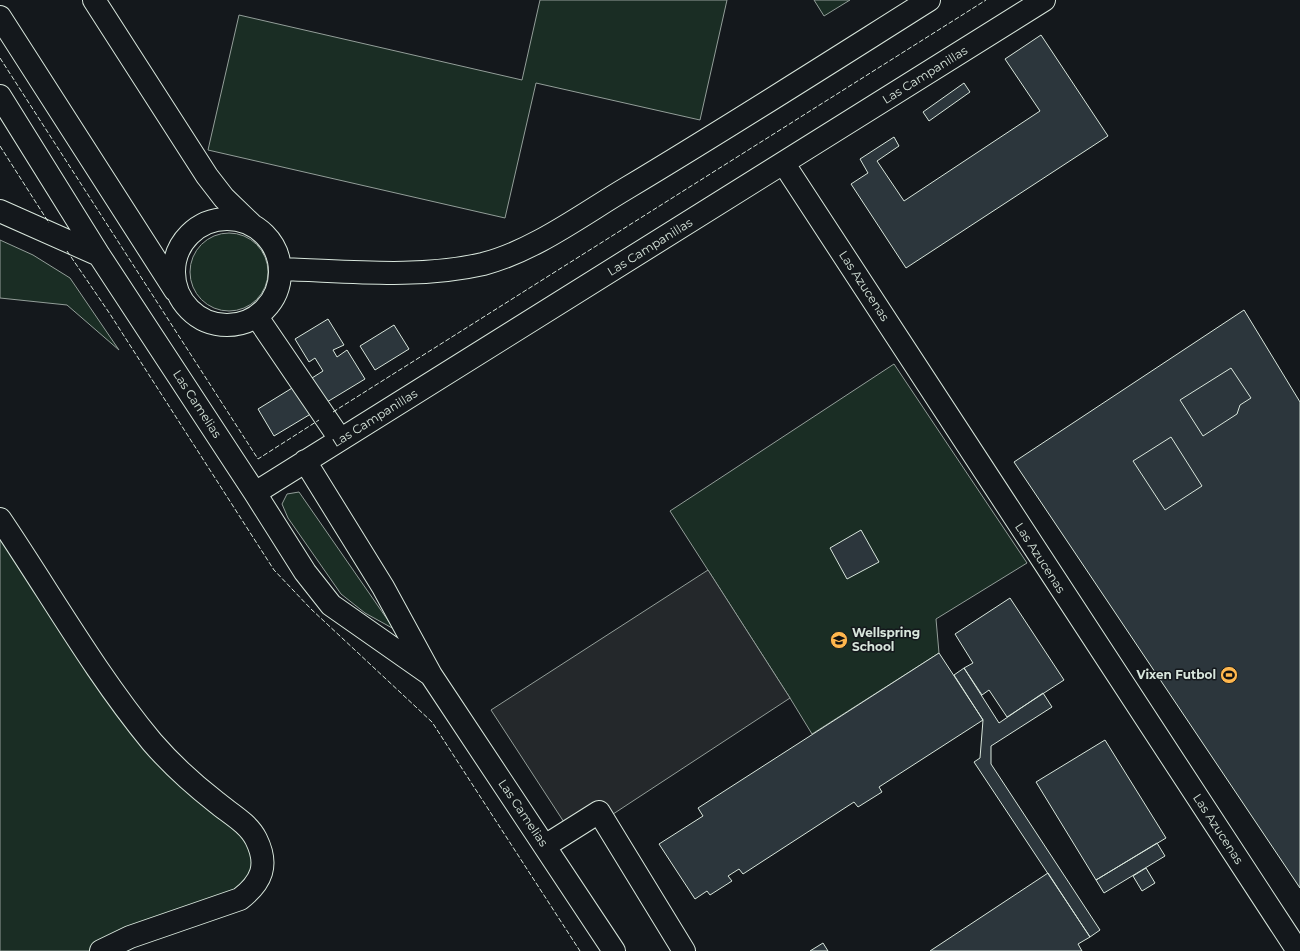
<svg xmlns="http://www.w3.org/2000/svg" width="1300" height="951" font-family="Montserrat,sans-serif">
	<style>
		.green { fill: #1a2d24; stroke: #939e99 }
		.parking { fill: #24282b; stroke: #939e99 }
		.building { fill: #2c363c; stroke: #d8e6dc }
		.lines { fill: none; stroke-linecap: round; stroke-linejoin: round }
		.minor-casing { stroke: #d8e6dc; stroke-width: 24 }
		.minor { stroke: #14181c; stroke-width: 22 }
		.fence { stroke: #d8e6dc; stroke-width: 1; stroke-dasharray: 5 2; stroke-linecap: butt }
		.labels { text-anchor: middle; stroke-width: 3; stroke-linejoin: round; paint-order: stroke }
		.street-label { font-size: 12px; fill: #d8e6dc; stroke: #14181c }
		.poi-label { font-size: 12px; font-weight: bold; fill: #d8e6dc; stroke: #14181c; text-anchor: start }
	</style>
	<rect width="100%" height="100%" fill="#14181c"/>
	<!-- green -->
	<path class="green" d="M540,0H727L700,120L536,83L505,218L208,150L239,15L522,80Z
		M814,0H850L824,16Z
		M190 272a39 39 0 1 1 78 0a39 39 0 1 1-78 0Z
		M0,240L33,255L70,278L119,350L67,305L0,298Z
		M894,364L1027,563L936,619L939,653L812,734L790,698L670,511Z
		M299,492L394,629L365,613L341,594L288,518L282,504L287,494Z
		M0,519L130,714L246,826L258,882L104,951H0Z"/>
	<!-- parking -->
	<path class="parking" d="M708,570L790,698L575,839L491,710Z"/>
	<!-- building -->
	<path class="building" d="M1041,35L1108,136L906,268L851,184L868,173L860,159L894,137L899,146L877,161L904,201L1040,111L1005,59Z
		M964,83L970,92L929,121L923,112Z
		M1244,310L1300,402V888L1014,462Z
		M328,319L344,345L333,350L337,357L347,350L365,379L327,402L312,378L323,371L315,358L309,362L295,339Z
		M394,325L409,349L375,370L360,346Z
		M1231,368L1251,398L1240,405L1237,414L1203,436L1180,400Z
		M297,385L314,412L274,436L258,409Z
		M1171,437L1202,486L1165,510L1133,461Z
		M861,530L879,562L847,579L830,548Z
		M1010,598L1064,680L1007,717L989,690L982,695L964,668L973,663L955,634Z
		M939,653L983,720L879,787L882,792L858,807L854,802L743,874L739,869L728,876L732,881L710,895L707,891L695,899L659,844L703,816L698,808Z
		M964,668L999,723L1043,693L1052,707L991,746V764L1100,930L1090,937L974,762L980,758L983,720L954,675Z
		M1105,740L1166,838L1096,880L1036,782Z
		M1157,843L1165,856L1104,893L1096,880Z
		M1146,868L1155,883L1142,891L1133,876Z
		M1048,873L1090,937L1078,944L1082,951H930Z
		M823,943L828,951H810Z"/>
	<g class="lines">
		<defs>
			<path id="minor" d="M94,0L207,176L224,198L251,224
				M0,17L175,290
				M0,96L99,255L255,493L305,572L331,605L431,675
				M784,164L1298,951
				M0,211L99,255
				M174 272a53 53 0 1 1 106 0a53 53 0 1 1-106 0Z
				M281,269C348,271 418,279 483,264C534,251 583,214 627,188C729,127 829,63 929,0
				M257,317L340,439
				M305,461L383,587L431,675L614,951
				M255,493L1044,0
				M0,519C50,593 95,673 152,742C171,764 193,784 216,802C229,813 248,823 256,839C269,865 262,882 240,899L130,937L101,951
				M545,846L599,812L684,951"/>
		</defs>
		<!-- minor casing -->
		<use href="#minor" class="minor-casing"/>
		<!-- minor -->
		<use href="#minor" class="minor"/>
		<!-- fence -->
		<path class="fence" d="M0,58L258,459L319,420
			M0,146L49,223
			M67,251L110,314L274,570L311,609L432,722L580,951
			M333,412L986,0"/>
	</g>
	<!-- icons -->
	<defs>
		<symbol id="school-disc" viewBox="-11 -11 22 22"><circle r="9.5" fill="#ffb74d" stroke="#14181c"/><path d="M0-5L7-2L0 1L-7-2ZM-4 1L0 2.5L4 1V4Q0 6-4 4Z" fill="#111"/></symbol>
		<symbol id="stadium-disc" viewBox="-11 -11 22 22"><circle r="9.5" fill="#ffb74d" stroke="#14181c"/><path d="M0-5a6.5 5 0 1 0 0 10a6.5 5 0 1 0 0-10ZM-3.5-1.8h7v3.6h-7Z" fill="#111"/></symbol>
	</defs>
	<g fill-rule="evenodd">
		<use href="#school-disc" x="829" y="630" width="20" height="20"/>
		<use href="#stadium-disc" x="1219" y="665" width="20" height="20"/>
	</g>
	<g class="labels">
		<!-- street labels -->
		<g class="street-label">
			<text transform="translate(925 75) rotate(-32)" y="4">Las Campanillas</text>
			<text transform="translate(650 247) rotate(-32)" y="4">Las Campanillas</text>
			<text transform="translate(864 286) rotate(57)" y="4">Las Azucenas</text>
			<text transform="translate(197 404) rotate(57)" y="4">Las Camelias</text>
			<text transform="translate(375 418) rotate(-32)" y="4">Las Campanillas</text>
			<text transform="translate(1040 558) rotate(57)" y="4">Las Azucenas</text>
			<text transform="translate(523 813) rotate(56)" y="4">Las Camelias</text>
			<text transform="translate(1218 829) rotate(57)" y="4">Las Azucenas</text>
		</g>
		<!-- poi labels -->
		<g class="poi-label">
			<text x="852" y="637">Wellspring<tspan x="852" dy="14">School</tspan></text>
			<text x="1216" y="679" text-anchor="end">Vixen Futbol</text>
		</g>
	</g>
</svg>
